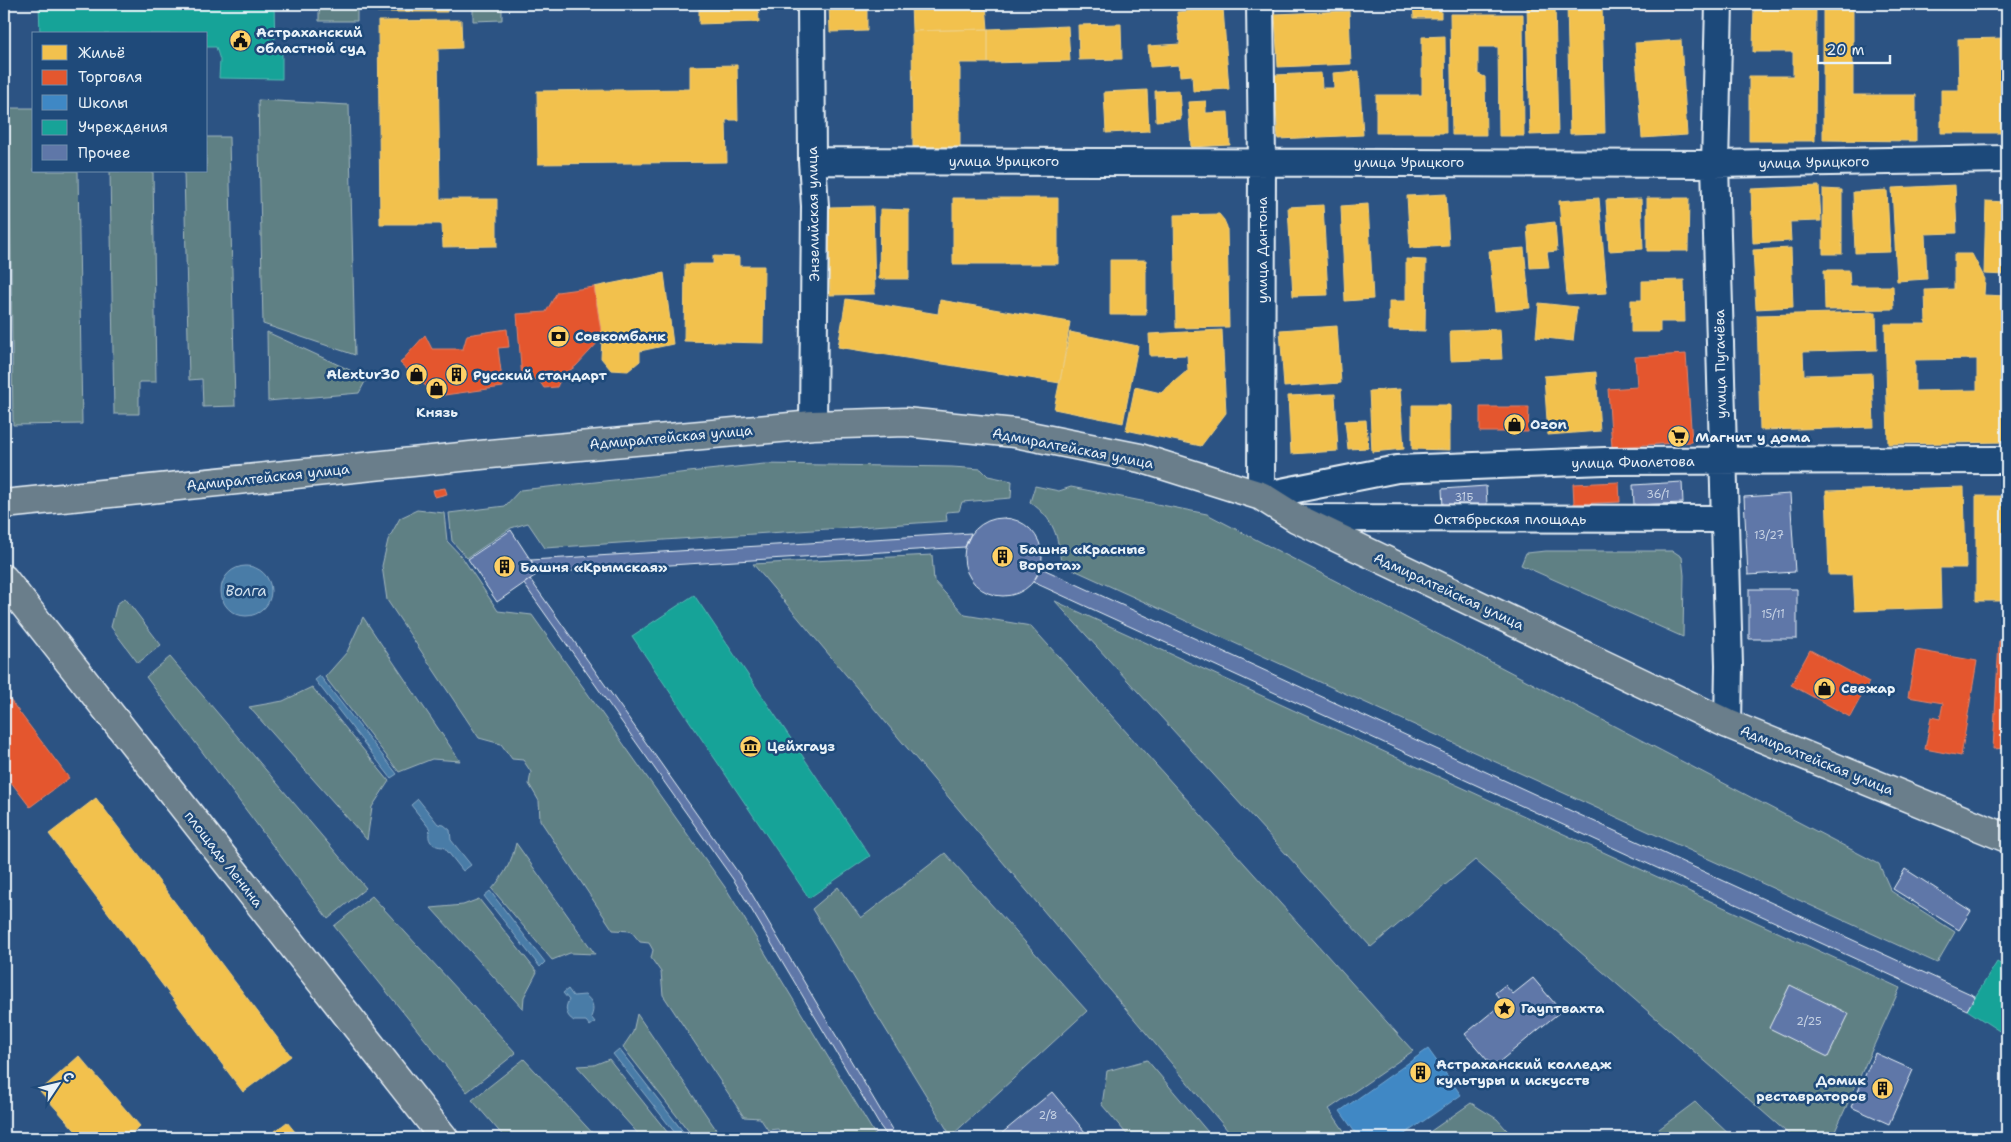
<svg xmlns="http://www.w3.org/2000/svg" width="2011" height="1142" font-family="'Shantell Sans',sans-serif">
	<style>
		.green { fill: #5f8084; stroke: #a4b8be }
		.water { fill: #4a7ca7; stroke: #89abc7 }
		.homes { fill: #f2c14e; stroke: #efcf81; fill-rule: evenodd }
		.shops { fill: #e4572e; stroke: #e5856b }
		.schools { fill: #3f88c5; stroke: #72a8d4 }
		.public { fill: #17a398; stroke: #56bab5 }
		.building { fill: #5f77a8; stroke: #e8f1f8 }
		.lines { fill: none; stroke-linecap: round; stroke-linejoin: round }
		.minor-casing { stroke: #e8f1f8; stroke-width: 30 }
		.major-casing { stroke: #e8f1f8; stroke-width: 31 }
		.minor { stroke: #1f4a7a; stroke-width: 26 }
		.major { stroke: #6b7e8b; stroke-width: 28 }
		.labels { text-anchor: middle; stroke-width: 5; stroke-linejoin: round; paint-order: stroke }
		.number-label { font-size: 11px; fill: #c6d2e4 }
		.poi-label { font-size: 14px; font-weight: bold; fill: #e8f1f8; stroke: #1f4a7a; text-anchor: start }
		.street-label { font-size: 14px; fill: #e8f1f8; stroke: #1f4a7a }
		.water-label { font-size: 15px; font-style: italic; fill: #d0dfec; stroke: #1f4a7a }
	</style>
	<rect width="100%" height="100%" fill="#2c5383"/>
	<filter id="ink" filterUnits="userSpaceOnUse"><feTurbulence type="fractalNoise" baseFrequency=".02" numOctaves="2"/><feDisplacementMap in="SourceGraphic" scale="10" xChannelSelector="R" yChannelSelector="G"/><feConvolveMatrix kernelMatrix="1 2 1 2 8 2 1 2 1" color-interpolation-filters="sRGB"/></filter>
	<g filter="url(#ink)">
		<!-- green -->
		<path class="green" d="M319,4H357V21H319Z
			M473,4H502V20L473,21Z
			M258,100L349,105L355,355L263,324Z
			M9,108H34V171H78L82,424L13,425Z
			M206,137H229L235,406L203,407L202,379L189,380L184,172L206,171Z
			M110,171L153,172L156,382H139V414H114Z
			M267,332L367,378L359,393L268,401Z
			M764,464L952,467L981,469L988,476L1012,481L1011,498L962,502L959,511L946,512L947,521L545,548L528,523L511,528L467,558L452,541L449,513L505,506L520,490Z
			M1035,486L1059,491L1071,487L1207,514L1879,864L1891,891L1955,932L1937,963L1061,564C1058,536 1055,520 1030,502Z
			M417,510L444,513L447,541L462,557L498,611L532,615L727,890L877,1138H780L781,1134L778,1129L768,1130L760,1118L744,1117L663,995L661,972L651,958L653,950L649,943L640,942L631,931L613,930L540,820L539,801L529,784L531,772L523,760L512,759L501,744L479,738L387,600L382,566L388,540L400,518Z
			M1546,551H1673L1682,557L1684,575L1683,637L1521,565L1526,553Z
			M932,555L934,581L965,615L1031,626L1413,1051L1329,1109L1349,1138H1234L753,564Z
			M125,598L161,645L138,663L111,627L117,604Z
			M1055,601L1900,988L1832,1138H1793L1475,860L1371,947Z
			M363,617L460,761L432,759L399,772L325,677L347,652Z
			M170,657L366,888L328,919L146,677Z
			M312,687L389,781L372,807L367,840L249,707L283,701Z
			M516,843L595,954L570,953L552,960L492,889C505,874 512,861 516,843Z
			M945,853L1087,1011L951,1136L812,909L838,887L861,918Z
			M372,896L516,1053L467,1092L334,926Z
			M479,899L537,972L524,997L523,1009L431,908L463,905Z
			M637,1014L722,1138H694L623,1047L633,1032Z
			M524,1059L597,1138H505L472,1100Z
			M609,1059L672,1138H642L577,1066L594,1065Z
			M1147,1060L1213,1138H1130L1102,1105L1107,1071Z
			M1695,1102L1733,1138H1647Z
			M1471,1103L1497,1119L1514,1138H1421Z"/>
		<!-- water -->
		<path class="water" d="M221 591a25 25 0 1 1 50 0a25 25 0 1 1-50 0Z
			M320,676L397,774L391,778L315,680Z
			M418,799L438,824L444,825L450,830L451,840L471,865L463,871L444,847C432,847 426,840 430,829L411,805Z
			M490,891L545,962L540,967L484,896Z
			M568,989L573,996L585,995C593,1001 595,1008 591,1017L595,1022L590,1026L586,1021H574C566,1016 564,1008 569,1000L563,993Z
			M619,1049L688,1138H679L613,1054Z"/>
		<!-- homes -->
		<path class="homes" d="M377,4H447V12H377Z
			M699,4H758L759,22L699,24Z
			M829,4H867V31L830,32Z
			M911,4H986L988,29L912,31Z
			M1413,4H1441V18H1414Z
			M1527,4H1555L1558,134L1530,135Z
			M1567,4H1602L1605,133L1570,134Z
			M1754,4H1816L1815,141H1749V76H1793V52H1753Z
			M1823,4H1853V95H1916V141L1823,140Z
			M1948,4H1985V8L1948,9Z
			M1223,8L1229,89L1193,91L1192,75L1180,76L1179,65L1150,67L1148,46L1180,44L1177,12Z
			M1349,11L1351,64L1278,67L1275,14Z
			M1450,14H1523L1524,136H1499L1498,47H1478V74L1485,77L1486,135H1452Z
			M461,20L462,48L438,49L440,199H497V246L443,247L442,224H380L378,21Z
			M1121,24L1122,59L1079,60L1078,25Z
			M1068,26L1070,61L988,63V29Z
			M988,29V63H960V148H913L912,31Z
			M1445,36L1446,133H1376V95H1422V37Z
			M2006,38L2007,133H1941V90H1959L1958,39Z
			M1681,40L1687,135L1642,138L1635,43Z
			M737,65L738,120H726L727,162L538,164L537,91L690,89V66Z
			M1359,71L1363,135L1278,139L1274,75L1321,73L1322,88H1334L1333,73Z
			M1147,90L1149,131L1106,133L1104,92Z
			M1179,90L1181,119L1156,121L1155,91Z
			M1206,101V113L1228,112L1230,145L1191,147L1188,102Z
			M1955,185L1957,233L1925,234L1927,279L1897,281L1892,188Z
			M1819,186L1821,221L1790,222L1791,241L1753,243L1751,189Z
			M1823,189L1842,190V254H1823Z
			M1887,190L1890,252L1855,253L1853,192Z
			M1446,194L1449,246L1410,248L1407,196Z
			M953,198H1058V264H953Z
			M1599,198L1607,293L1567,295L1559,201Z
			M1647,198H1689L1688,251H1647Z
			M1641,199L1643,249L1609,251L1606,200Z
			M1986,201L2007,202V275L1984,274Z
			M1368,204L1373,299L1345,301L1341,206Z
			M1323,205L1328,295L1293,296L1288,207Z
			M873,206L875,294L830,295L828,207Z
			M880,209L909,210V279H879Z
			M1219,214L1224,220L1227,227L1229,327L1176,328L1174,215Z
			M1555,222L1557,251L1547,252L1549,267L1530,268L1527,225Z
			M1524,248L1530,308L1495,311L1489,251Z
			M1791,248L1793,307L1756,309L1753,250Z
			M1954,254H1972L1985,279L1984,295L2007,296V442L1888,444L1885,324H1926L1925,290L1954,289ZM1977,359V390L1915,391V360Z
			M713,256L739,257V266H764L763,343L684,341L685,264H713Z
			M1406,259L1426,260L1425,331L1389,330V301H1406Z
			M1110,260H1146V315H1110Z
			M1824,270H1849L1850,286H1893L1894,309L1825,310Z
			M664,273L673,344L640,351V361L628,371L611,370L601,358L602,338L594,287Z
			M1684,280L1685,322H1660V332H1631V300H1642V281Z
			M846,299L938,314L940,300L1070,322L1060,383L838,347Z
			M1539,303L1577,307L1573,341L1536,337Z
			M1876,312L1877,350L1803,352L1804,375L1872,373L1874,427L1760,430L1757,315Z
			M1337,326L1341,383L1284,387L1280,330Z
			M1500,329L1502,359L1451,361L1450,331Z
			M1222,330L1226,413L1201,446L1126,430L1135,387L1161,393L1188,370L1187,355L1150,356L1149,334Z
			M1070,332L1138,346L1123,423L1054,409Z
			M1596,372L1600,431L1548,435L1544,376Z
			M1400,389L1404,449L1372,452L1369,391Z
			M1335,394L1338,451L1291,454L1288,396Z
			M1412,405H1450V450L1412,449Z
			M1366,420L1368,448L1348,449L1345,421Z
			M1964,487L1966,568H1940L1941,608L1855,611L1853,575H1829L1826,491Z
			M1976,496H2007V601H1976Z
			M96,798L291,1056L243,1092L49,834Z
			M79,1056L140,1126L126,1138H82L40,1091Z
			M287,1122L300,1138L306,1133L310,1138H266Z"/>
		<!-- shops -->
		<path class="shops" d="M1639,4H1686V9L1640,10Z
			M594,287L602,338L576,366L562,376L557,387L544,388L538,379L522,380L517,314L546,312L557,292Z
			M507,329L509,347L498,348L503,387L437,396L400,363L425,335L432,349H463L467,335Z
			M1686,354L1692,442L1612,447L1608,389L1637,387L1635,357Z
			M1480,407H1529L1528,432H1480Z
			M1619,482L1620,502L1574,504L1573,484Z
			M445,488L447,494L435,497L433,490Z
			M1999,641H2007V748L1993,749Z
			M1810,650L1869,682L1850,717L1791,685Z
			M1916,650L1977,661L1961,756L1925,749L1931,717L1940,719L1943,703L1908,697Z
			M4,692L69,778L30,807L4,773Z"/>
		<!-- schools -->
		<path class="schools" d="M1428,1049L1461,1095L1399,1138H1359L1340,1111Z"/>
		<!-- public -->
		<path class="public" d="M39,4H274L275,48L282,46V79L219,78L220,60L216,47H206V34H40Z
			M694,595L870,856L809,898L632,636Z
			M1997,962L2007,968V1036L1967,1010Z"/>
		<!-- building -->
		<path class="building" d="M1682,482L1683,503L1634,505L1633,485Z
			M1486,486L1487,505L1443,507L1442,489Z
			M1790,494L1795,572L1748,575L1744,497Z
			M964 557a39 39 0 1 1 78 0a39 39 0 1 1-78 0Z
			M511,530L539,573L497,602L468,559Z
			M971,533L965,547L539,573L531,560Z
			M1041,568L1975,996L1967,1010L1033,582Z
			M530,579L744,881L897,1138H889L880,1126L735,882L524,584Z
			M1749,589H1797V639H1749Z
			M1905,869L1971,911L1959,930L1893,889Z
			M1533,978L1561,1011L1493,1067L1465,1034L1503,1003L1495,993L1505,985L1513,994Z
			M1790,985L1849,1014L1828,1057L1769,1028Z
			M1875,1053L1913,1070L1889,1124L1851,1107Z
			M1052,1092L1090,1138H996Z"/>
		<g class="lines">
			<defs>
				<path id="minor" d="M811,4L812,161L815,206L813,425
					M1260,4L1262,161L1261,496L1397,469L1605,461L2007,460
					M1719,4L1715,164L1729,665L1728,724
					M812,161L1715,164L2007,159
					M1296,518L1724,519"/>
				<path id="major" d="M4,504L490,454L813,425L905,422L1015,433L1140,458L1261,496L1296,518L1728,724L2007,838
					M4,579L444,1138"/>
			</defs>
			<!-- minor casing -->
			<use href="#minor" class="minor-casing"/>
			<!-- major casing -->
			<use href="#major" class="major-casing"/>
			<!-- minor -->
			<use href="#minor" class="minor"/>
			<!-- major -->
			<use href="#major" class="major"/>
		</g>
	</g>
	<!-- icons -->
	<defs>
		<symbol id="civic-disc" viewBox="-11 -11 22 22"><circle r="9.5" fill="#ffd166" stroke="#1f4a7a"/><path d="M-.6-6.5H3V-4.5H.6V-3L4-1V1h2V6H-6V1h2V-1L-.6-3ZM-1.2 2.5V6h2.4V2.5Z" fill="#111"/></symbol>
		<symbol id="bank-disc" viewBox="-11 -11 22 22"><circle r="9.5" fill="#ffd166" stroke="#1f4a7a"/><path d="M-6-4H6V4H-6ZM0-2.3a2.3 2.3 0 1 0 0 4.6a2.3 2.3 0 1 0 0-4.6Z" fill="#111"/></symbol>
		<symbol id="shop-disc" viewBox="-11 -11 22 22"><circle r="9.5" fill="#ffd166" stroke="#1f4a7a"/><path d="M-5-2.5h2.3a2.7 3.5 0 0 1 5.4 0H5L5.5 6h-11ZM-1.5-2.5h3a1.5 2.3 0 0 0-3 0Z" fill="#111"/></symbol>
		<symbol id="building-disc" viewBox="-11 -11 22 22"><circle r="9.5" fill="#ffd166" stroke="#1f4a7a"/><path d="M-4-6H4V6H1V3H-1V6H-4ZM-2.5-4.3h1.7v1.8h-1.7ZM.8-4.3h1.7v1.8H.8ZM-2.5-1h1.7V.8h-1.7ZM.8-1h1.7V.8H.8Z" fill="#111"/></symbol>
		<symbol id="supermarket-disc" viewBox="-11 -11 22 22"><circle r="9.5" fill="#ffd166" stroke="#1f4a7a"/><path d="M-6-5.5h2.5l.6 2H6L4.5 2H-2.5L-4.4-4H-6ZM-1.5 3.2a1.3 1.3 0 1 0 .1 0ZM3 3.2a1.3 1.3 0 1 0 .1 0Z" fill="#111"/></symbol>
		<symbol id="museum-disc" viewBox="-11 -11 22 22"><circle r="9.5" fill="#ffd166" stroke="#1f4a7a"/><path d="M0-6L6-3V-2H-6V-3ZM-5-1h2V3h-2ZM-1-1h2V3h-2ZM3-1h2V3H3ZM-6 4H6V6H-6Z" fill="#111"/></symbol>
		<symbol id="sight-disc" viewBox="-11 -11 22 22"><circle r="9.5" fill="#ffd166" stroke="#1f4a7a"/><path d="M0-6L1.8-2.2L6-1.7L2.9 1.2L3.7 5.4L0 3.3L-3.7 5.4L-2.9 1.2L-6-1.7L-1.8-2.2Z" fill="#111"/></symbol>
	</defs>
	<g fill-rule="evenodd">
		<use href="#civic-disc" x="228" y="28" width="25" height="25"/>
		<use href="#bank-disc" x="546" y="324" width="25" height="25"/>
		<use href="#shop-disc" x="404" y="362" width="25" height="25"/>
		<use href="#building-disc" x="444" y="362" width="25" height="25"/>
		<use href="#shop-disc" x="424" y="376" width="25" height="25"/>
		<use href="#shop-disc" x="1502" y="412" width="25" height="25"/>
		<use href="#supermarket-disc" x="1666" y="424" width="25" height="25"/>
		<use href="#building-disc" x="990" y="544" width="25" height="25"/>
		<use href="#building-disc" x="492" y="554" width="25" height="25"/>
		<use href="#shop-disc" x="1812" y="676" width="25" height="25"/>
		<use href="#museum-disc" x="738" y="734" width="25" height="25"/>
		<use href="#sight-disc" x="1492" y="996" width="25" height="25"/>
		<use href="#building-disc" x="1408" y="1060" width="25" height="25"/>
		<use href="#building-disc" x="1870" y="1076" width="25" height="25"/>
	</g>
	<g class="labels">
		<!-- number labels -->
		<g class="number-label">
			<text x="1658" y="498">36/1</text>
			<text x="1464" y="501">31Б</text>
			<text x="1769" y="539">13/27</text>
			<text x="1773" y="618">15/11</text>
			<text x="1809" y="1025">2/25</text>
			<text x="1048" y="1119">2/8</text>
		</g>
		<!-- poi labels -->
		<g class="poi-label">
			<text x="256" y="37">Астраханский<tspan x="256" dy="16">областной суд</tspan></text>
			<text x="575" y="341">Совкомбанк</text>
			<text x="400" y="379" text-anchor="end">Alextur30</text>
			<text x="473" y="380">Русский стандарт</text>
			<text x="437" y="417" text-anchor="middle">Князь</text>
			<text x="1530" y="429">Ozon</text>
			<text x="1695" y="442">Магнит у дома</text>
			<text x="1019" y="554">Башня «Красные<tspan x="1019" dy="16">Ворота»</tspan></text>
			<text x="520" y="572">Башня «Крымская»</text>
			<text x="1841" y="693">Свежар</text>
			<text x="767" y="751">Цейхгауз</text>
			<text x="1521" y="1013">Гауптвахта</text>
			<text x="1436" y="1069">Астраханский колледж<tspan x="1436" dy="16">культуры и искусств</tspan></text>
			<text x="1866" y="1085" text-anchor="end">Домик<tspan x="1866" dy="16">реставраторов</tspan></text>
		</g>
		<!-- street labels -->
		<g class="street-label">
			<text x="1004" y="166">улица Урицкого</text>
			<text x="1409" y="167">улица Урицкого</text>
			<text transform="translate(1814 162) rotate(-1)" y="5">улица Урицкого</text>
			<text transform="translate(813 214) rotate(-91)" y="5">Энзелийская улица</text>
			<text transform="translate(1262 250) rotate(-90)" y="5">улица Дантона</text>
			<text transform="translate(1720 364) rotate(-91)" y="5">улица Пугачёва</text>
			<text transform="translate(671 437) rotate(-5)" y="5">Адмиралтейская улица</text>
			<text transform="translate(1073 448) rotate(11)" y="5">Адмиралтейская улица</text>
			<text transform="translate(1633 462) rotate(-1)" y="5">улица Фиолетова</text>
			<text transform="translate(268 477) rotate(-6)" y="5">Адмиралтейская улица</text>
			<text x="1510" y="524">Октябрьская площадь</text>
			<text transform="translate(1449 591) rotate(25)" y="5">Адмиралтейская улица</text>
			<text transform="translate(1817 760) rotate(22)" y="5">Адмиралтейская улица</text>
			<text transform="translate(224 859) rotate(52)" y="5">площадь Ленина</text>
		</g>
		<!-- water labels -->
		<g class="water-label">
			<text x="246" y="596">Волга</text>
		</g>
	</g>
	<!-- margin -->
	<rect width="2011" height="1142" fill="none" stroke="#1f4a7a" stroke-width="20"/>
	<rect x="10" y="10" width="1991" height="1122" fill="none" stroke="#e8f1f8" stroke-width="2" filter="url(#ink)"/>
	<!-- legend -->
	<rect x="32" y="32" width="175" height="140" fill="#1f4a7a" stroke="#6f8dac"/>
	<rect x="42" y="45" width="25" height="15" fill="#f2c14e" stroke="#6f8dac"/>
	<text x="78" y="58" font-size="15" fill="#e8f1f8">Жильё</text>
	<rect x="42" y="70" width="25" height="15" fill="#e4572e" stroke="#6f8dac"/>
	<text x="78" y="82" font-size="15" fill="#e8f1f8">Торговля</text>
	<rect x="42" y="95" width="25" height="15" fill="#3f88c5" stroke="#6f8dac"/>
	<text x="78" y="108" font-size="15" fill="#e8f1f8">Школы</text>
	<rect x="42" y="120" width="25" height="15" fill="#17a398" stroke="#6f8dac"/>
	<text x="78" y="132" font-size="15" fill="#e8f1f8">Учреждения</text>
	<rect x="42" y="145" width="25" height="15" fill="#5f77a8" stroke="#6f8dac"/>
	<text x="78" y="158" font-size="15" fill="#e8f1f8">Прочее</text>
	<!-- north arrow -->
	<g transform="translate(58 1084) rotate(55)" stroke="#1f4a7a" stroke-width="4" paint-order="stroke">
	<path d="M0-4L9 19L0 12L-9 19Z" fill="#e8f1f8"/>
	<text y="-8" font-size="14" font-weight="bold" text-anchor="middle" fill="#e8f1f8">С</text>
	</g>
	<!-- scale -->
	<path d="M1818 55v8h72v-8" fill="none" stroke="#e8f1f8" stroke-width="2.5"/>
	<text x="1826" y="55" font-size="15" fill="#e8f1f8" stroke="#1f4a7a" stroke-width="4" paint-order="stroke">20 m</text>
</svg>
